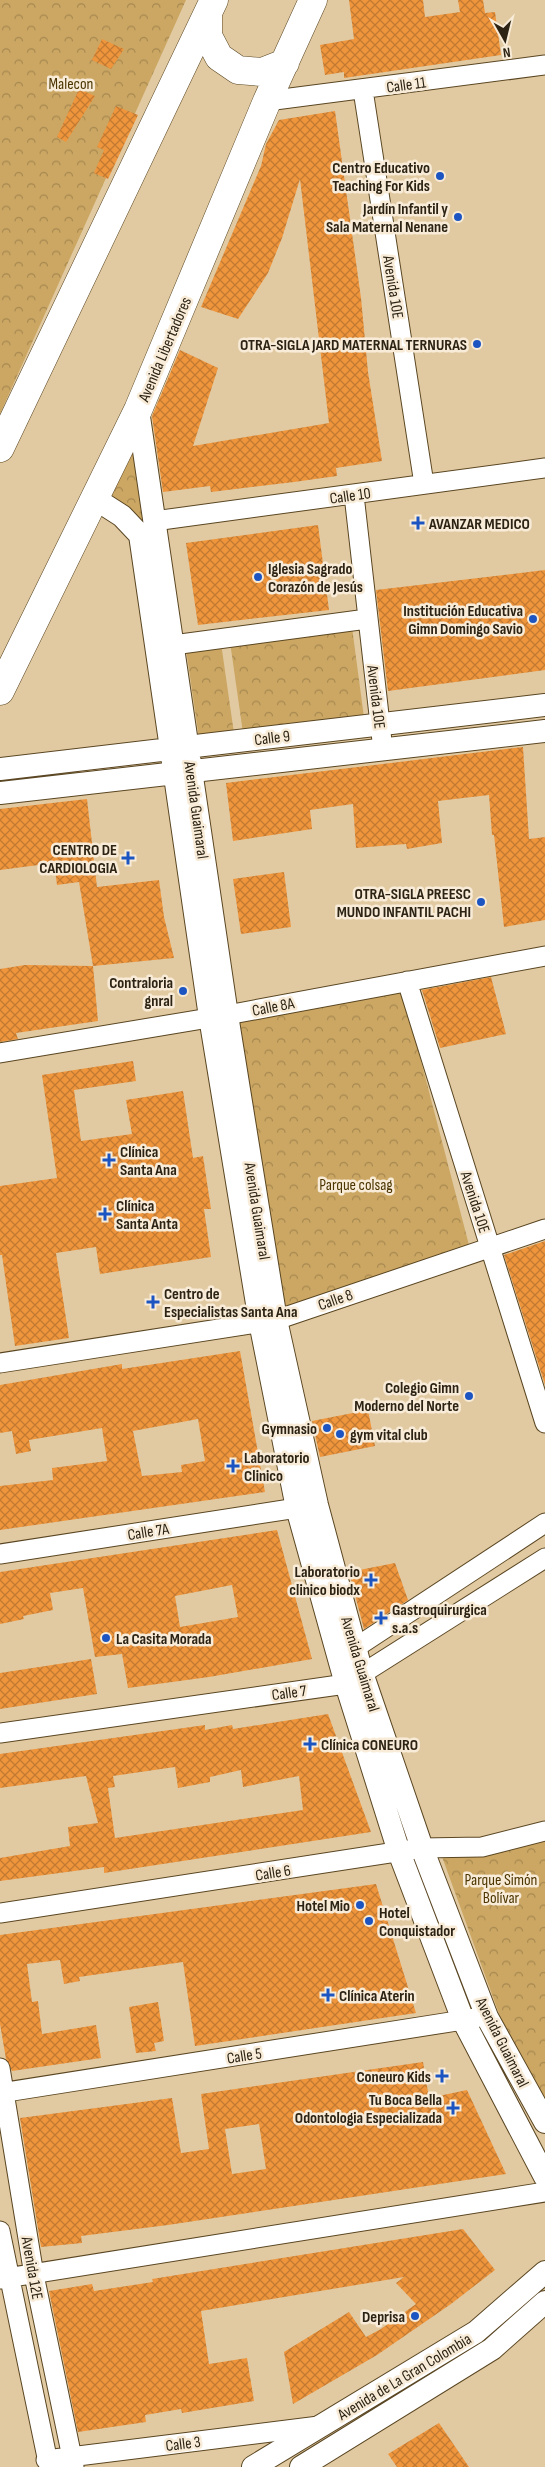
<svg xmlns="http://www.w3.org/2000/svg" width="545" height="2467" font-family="'Sofia Sans Condensed',sans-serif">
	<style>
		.park { fill: url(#park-crowns) }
		.building { fill: url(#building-cross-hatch); fill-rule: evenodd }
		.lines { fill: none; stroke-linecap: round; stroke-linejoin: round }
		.minor-casing { stroke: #5a4622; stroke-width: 21 }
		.tertiary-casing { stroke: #5a4622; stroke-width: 24 }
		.primary-casing { stroke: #5a4622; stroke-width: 29 }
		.minor { stroke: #fff; stroke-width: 19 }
		.tertiary { stroke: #fff; stroke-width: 22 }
		.primary { stroke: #fff; stroke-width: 28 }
		.poi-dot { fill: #1c55c1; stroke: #f8ecd8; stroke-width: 2 }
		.labels { text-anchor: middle; stroke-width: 5; stroke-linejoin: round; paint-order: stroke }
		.park-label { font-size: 16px; fill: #4c3501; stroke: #f8ecd8 }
		.street-label { font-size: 16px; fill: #2c2314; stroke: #f8ecd8 }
		.poi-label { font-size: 16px; font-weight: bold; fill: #2c2314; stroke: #f8ecd8; text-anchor: end }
	</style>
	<defs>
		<pattern id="park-crowns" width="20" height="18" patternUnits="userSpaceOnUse" patternTransform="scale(1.25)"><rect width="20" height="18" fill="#cca763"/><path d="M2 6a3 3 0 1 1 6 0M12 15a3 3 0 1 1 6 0" fill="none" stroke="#a68850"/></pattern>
		<pattern id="building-cross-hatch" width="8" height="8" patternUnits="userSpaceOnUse" patternTransform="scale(1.25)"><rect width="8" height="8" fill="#ef963d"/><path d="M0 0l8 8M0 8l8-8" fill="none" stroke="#c27a32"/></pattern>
	</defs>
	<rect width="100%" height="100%" fill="#e1caa2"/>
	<!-- park -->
	<path class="park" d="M0,0H186L0,414Z
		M135,431L146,529L102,494Z
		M352,627L365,725L244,740L230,642Z
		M221,643L235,740L200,745L186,649Z
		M402,988L469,1245L282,1309L235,1018Z
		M545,1832V2103L502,2022L441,1854Z"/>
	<!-- building -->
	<path class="building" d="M349,0H423L425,17L460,12L458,0H483L485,13L495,12L501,55L344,78V72L325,75L320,45L354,39Z
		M102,39L124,49L111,69L92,60Z
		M79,89L95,96L66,142L57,137Z
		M116,106L138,115L108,179L94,173L104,150L97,147Z
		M335,111L361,298L368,372L382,461L336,468L337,476L294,482L211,492L210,486L163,492L152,416L180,350L218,368L193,446L329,423L300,179L282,238L268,273L238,319L201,307L261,166L266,144L279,120Z
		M318,525L329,610L198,625L186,543Z
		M545,570V670L388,691L376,590Z
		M523,747L529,839L545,837V920L504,927L494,835H492L489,795L438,801L442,843L407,849L406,844L356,848L353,804L310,810L312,829L233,841L226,783Z
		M87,799L97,887L159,880L164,917L174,958L93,966L79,882L57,885L54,863L0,870V809Z
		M284,872L291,927L241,934L233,879Z
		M25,965L93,966L98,1021L16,1033L18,1039L0,1042V969Z
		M491,977L506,1034L440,1048L422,990Z
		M133,1061L136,1081L74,1090L81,1141L132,1134L126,1100L183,1091L193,1158L203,1156L211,1209H204L211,1257L100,1274L96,1247L56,1253L69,1338L15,1346L2,1255H0V1186L57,1178L42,1075Z
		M545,1241V1385L504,1255Z
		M240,1351L265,1492L0,1530V1486L53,1480L52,1468L107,1461L102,1428L29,1440L31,1451L16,1454L12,1431L0,1433V1385L122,1364V1369ZM198,1419L205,1461L181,1465L182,1472L142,1476L133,1431Z
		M368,1410L375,1446L320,1457L312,1421Z
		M277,1530L312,1659L209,1677L128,1688L122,1654L95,1657L83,1588L50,1593L53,1610L23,1616L24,1619L0,1624V1572ZM232,1585L238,1617L180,1627L175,1596Z
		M395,1563L408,1600L364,1629L349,1572Z
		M91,1659L97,1694L0,1709V1673Z
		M328,1714L371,1832L130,1869L104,1873V1867L0,1881V1858L70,1846L68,1827L98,1823L86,1776L0,1788V1754L205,1725V1730L232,1725L233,1729ZM175,1767L178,1788L210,1782V1777L241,1770L243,1787L299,1776L303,1810L115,1838L108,1788L115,1787L113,1776Z
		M376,1884L416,2013L195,2046L183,1962L79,1977L80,1981L64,1984L60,1960L27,1964L32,2002L38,2001L42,2034L96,2025L101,2058L12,2071L6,2059L0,2024V1935Z
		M158,2002L164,2041L154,2043L156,2051L136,2053L129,2007Z
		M423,2062L429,2098L467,2090L506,2174L168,2225L81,2236L82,2243L41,2247L20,2118L172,2098L181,2153L209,2149L201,2094ZM259,2124L266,2169L232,2174L225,2129Z
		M463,2229L495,2270L451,2304L377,2355L293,2404L284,2352L349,2312L366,2337L381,2329L416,2304L396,2283L404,2277L201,2311L209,2364L247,2358L254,2401L182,2413L181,2409L145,2415L146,2422L78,2432L49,2291L92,2284L94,2291L153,2282L152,2279Z
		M439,2423L469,2467H397L388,2454Z"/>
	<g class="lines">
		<defs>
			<path id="minor" d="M363,90L424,484
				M267,101L545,65
				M354,495L383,750
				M154,521L545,468
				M173,645L367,619
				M407,981L545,1423
				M0,1053L227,1015L545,956
				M0,1363L276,1320L545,1229
				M0,1554L297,1508
				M355,1648L545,1523
				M0,1733L346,1684L545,1558
				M0,1913L422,1848L482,1847L545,1831
				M0,2068L34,2275L74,2467
				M0,2093L476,2018
				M0,2231L49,2467
				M0,2279L545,2192
				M46,2460L319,2426"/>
			<path id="tertiary" d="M138,410L227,1015L276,1320L317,1505L362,1673L422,1848L487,2017L545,2122
				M94,498L122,516L140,535L210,1017L260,1322L297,1508L346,1684L399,1852L463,2020L545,2177
				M0,769L545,705
				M0,793L545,731
				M253,2467L476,2332L545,2272
				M301,2467L492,2349L545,2302"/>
			<path id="primary" d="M208,13V36L219,57L238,70L262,72L285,63
				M0,448L214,0
				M0,691L138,410L267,101L313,0"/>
		</defs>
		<!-- minor casing -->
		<use href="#minor" class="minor-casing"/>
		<!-- tertiary casing -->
		<use href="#tertiary" class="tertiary-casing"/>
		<!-- primary casing -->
		<use href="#primary" class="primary-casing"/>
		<!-- minor -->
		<use href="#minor" class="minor"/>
		<!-- tertiary -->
		<use href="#tertiary" class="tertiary"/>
		<!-- primary -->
		<use href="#primary" class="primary"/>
	</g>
	<!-- markers -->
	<g class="poi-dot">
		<circle cx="440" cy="176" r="5"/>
		<circle cx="458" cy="217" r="5"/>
		<circle cx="477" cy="344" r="5"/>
		<path d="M415.5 515.5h5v5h5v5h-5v5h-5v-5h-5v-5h5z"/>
		<circle cx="258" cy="577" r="5"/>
		<circle cx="533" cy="619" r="5"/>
		<path d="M125.5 850.5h5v5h5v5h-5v5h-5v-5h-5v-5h5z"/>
		<circle cx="481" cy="902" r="5"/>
		<circle cx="183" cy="991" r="5"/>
		<path d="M106.5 1152.5h5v5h5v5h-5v5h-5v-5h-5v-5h5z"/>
		<path d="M102.5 1206.5h5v5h5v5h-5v5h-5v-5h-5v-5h5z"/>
		<path d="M150.5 1294.5h5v5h5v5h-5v5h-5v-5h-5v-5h5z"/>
		<circle cx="469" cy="1396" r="5"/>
		<circle cx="327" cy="1428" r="5"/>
		<circle cx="340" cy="1434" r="5"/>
		<path d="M230.5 1458.5h5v5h5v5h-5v5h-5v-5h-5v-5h5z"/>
		<path d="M368.5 1572.5h5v5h5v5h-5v5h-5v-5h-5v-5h5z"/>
		<path d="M378.5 1610.5h5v5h5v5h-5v5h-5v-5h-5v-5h5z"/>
		<circle cx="106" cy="1638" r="5"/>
		<path d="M307.5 1736.5h5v5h5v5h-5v5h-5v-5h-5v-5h5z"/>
		<circle cx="360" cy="1905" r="5"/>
		<circle cx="369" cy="1921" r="5"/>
		<path d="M325.5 1987.5h5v5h5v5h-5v5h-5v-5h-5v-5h5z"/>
		<path d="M439.5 2068.5h5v5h5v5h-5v5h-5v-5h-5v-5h5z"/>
		<path d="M450.5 2100.5h5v5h5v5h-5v5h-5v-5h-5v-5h5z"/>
		<circle cx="415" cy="2316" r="5"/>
	</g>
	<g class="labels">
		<!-- park labels -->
		<g class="park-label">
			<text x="71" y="89">Malecon</text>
			<text x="356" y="1190">Parque colsag</text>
			<text x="501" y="1885">Parque Simón<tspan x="501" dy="18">Bolívar</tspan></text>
		</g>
		<!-- street labels -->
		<g class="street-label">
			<text transform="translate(406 84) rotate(-8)" y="6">Calle 11</text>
			<text transform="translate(394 287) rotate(81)" y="6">Avenida 10E</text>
			<text transform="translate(164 349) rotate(-67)" y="6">Avenida Libertadores</text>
			<text transform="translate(350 495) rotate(-8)" y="6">Calle 10</text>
			<text transform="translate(377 697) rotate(83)" y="6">Avenida 10E</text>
			<text transform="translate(272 737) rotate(-7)" y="6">Calle 9</text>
			<text transform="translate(197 810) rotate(82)" y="6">Avenida Guaimaral</text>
			<text transform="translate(273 1006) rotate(-11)" y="6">Calle 8A</text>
			<text transform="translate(476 1202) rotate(72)" y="6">Avenida 10E</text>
			<text transform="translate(258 1211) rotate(81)" y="6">Avenida Guaimaral</text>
			<text transform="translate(335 1299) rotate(-19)" y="6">Calle 8</text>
			<text transform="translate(148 1531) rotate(-9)" y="6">Calle 7A</text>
			<text transform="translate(361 1664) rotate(73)" y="6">Avenida Guaimaral</text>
			<text transform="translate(289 1692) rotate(-8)" y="6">Calle 7</text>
			<text transform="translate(273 1872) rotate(-9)" y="6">Calle 6</text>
			<text transform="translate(503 2042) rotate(63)" y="6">Avenida Guaimaral</text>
			<text transform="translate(244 2055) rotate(-9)" y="6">Calle 5</text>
			<text transform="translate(33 2268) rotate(80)" y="6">Avenida 12E</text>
			<text transform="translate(404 2376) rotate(-31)" y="6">Avenida de La Gran Colombia</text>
			<text transform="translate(183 2443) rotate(-7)" y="6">Calle 3</text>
		</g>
		<!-- poi labels -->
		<g class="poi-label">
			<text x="430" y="173">Centro Educativo<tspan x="430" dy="18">Teaching For Kids</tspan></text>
			<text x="448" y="214">Jardín Infantil y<tspan x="448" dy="18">Sala Maternal Nenane</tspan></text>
			<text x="467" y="350">OTRA-SIGLA JARD MATERNAL TERNURAS</text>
			<text x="429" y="529" text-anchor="start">AVANZAR MEDICO</text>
			<text x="268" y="574" text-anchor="start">Iglesia Sagrado<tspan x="268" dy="18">Corazón de Jesús</tspan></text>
			<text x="523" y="616">Institución Educativa<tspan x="523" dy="18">Gimn Domingo Savio</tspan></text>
			<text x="117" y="855">CENTRO DE<tspan x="117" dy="18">CARDIOLOGIA</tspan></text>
			<text x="471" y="899">OTRA-SIGLA PREESC<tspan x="471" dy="18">MUNDO INFANTIL PACHI</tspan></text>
			<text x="173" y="988">Contraloria<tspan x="173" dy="18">gnral</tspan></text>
			<text x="120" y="1157" text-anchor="start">Clínica<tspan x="120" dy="18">Santa Ana</tspan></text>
			<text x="116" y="1211" text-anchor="start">Clínica<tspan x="116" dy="18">Santa Anta</tspan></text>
			<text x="164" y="1299" text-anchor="start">Centro de<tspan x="164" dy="18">Especialistas Santa Ana</tspan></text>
			<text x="459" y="1393">Colegio Gimn<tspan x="459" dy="18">Moderno del Norte</tspan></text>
			<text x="317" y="1434">Gymnasio</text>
			<text x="350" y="1440" text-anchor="start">gym vital club</text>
			<text x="244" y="1463" text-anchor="start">Laboratorio<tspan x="244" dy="18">Clinico</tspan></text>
			<text x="360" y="1577">Laboratorio<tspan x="360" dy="18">clinico biodx</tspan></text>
			<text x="392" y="1615" text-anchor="start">Gastroquirurgica<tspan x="392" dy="18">s.a.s</tspan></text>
			<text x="116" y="1644" text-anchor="start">La Casita Morada</text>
			<text x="321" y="1750" text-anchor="start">Clínica CONEURO</text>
			<text x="350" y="1911">Hotel Mio</text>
			<text x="379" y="1918" text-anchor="start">Hotel<tspan x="379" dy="18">Conquistador</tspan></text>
			<text x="339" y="2001" text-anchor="start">Clínica Aterin</text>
			<text x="431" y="2082">Coneuro Kids</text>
			<text x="442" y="2105">Tu Boca Bella<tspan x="442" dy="18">Odontologia Especializada</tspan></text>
			<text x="405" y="2322">Deprisa</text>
		</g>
	</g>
	<!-- north arrow -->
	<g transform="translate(505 40) rotate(172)" stroke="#f8ecd8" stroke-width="4" paint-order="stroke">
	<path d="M0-4L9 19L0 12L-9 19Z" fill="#2c2314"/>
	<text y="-8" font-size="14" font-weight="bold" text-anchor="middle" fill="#2c2314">N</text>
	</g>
</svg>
